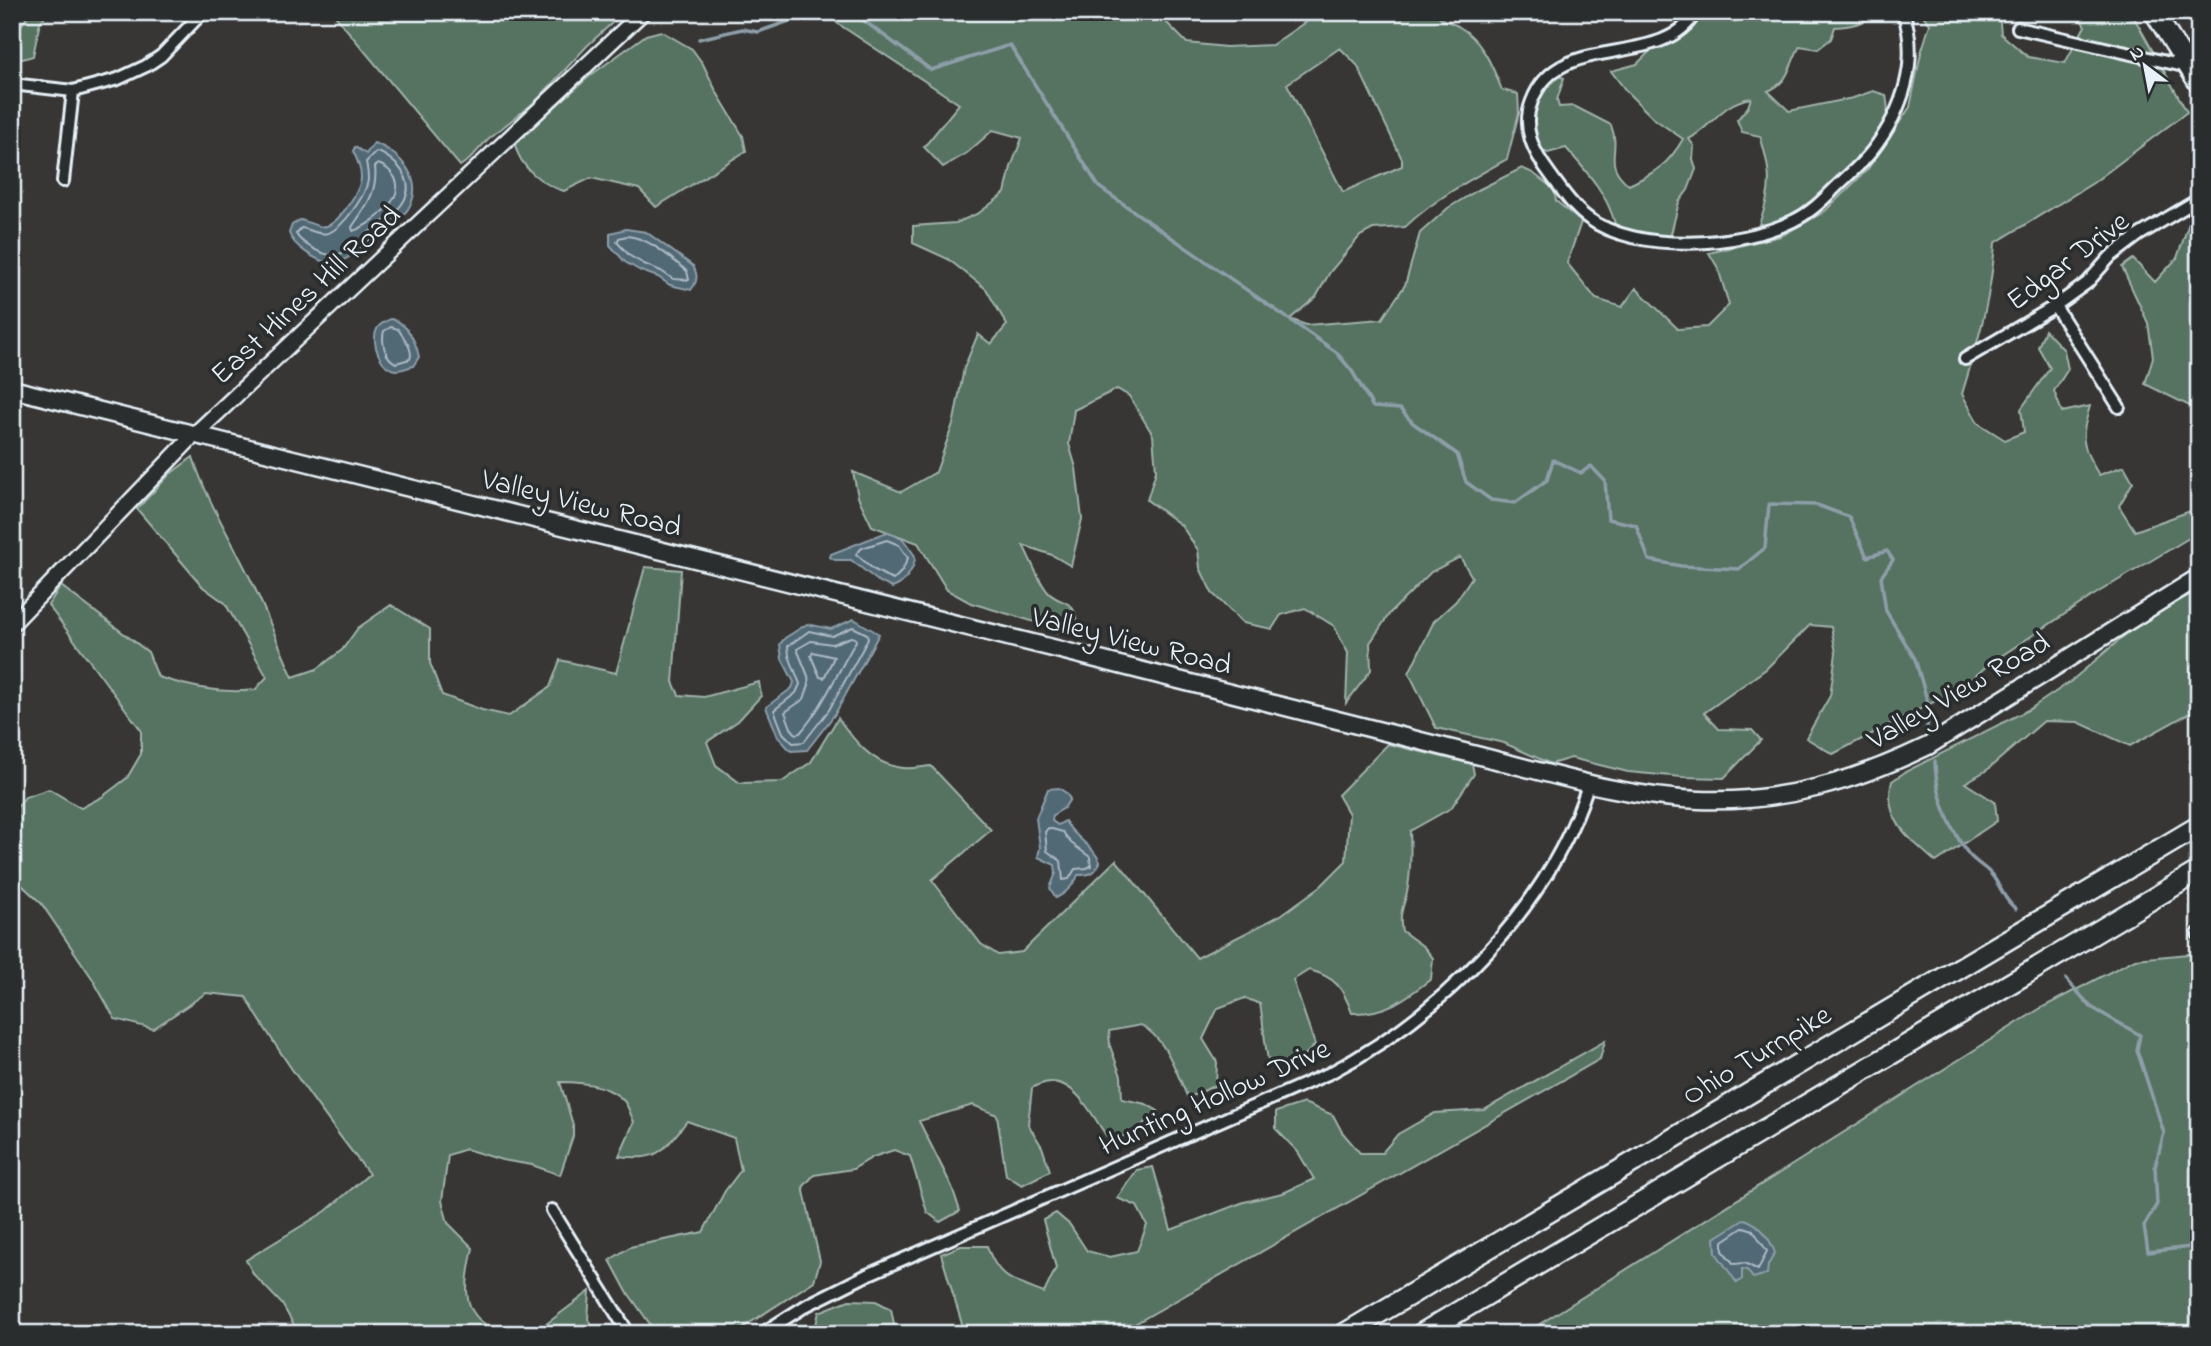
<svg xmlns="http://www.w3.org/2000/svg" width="2211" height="1346" font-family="'Indie Flower',sans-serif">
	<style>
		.green { fill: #577260; stroke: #a0b2ac; stroke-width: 2; fill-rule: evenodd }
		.water { fill: #516775; stroke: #8d9ea9; stroke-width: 2 }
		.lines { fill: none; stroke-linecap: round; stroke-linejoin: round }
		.shore { stroke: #acbac4; stroke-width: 2 }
		.stream { stroke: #8d9ea9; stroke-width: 3.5 }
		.minor-casing { stroke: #e8f1f8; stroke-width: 16 }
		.tertiary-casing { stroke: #e8f1f8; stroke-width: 19 }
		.secondary-casing { stroke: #e8f1f8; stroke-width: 21 }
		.primary-casing { stroke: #e8f1f8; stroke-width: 23 }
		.motorway-casing { stroke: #e8f1f8; stroke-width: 24 }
		.minor { stroke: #2a2d2e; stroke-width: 10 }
		.tertiary { stroke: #2a2d2e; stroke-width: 14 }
		.secondary { stroke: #2a2d2e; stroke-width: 16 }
		.primary { stroke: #2a2d2e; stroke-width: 18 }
		.motorway { stroke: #2a2d2e; stroke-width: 19 }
		.labels { text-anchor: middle; stroke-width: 7; stroke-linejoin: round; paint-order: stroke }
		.street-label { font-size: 30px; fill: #e8f1f8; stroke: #2a2d2e }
	</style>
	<rect width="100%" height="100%" fill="#373635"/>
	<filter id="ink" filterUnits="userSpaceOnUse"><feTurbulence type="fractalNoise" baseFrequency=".0143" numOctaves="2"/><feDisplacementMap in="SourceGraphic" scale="14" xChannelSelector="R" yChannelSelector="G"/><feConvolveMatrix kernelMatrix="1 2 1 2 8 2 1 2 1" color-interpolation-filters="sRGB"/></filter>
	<g filter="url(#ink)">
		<!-- green -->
		<path class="green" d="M20,12H49L40,22L33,56L12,62V34L27,19Z
			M332,12H624L587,46L536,101L488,139L470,159L460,166Z
			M830,12H1156L1187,43L1226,47L1272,45L1320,12H1435C1444,23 1447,20 1458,26C1482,40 1492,65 1502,90L1518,94L1519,113L1507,159C1471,179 1436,198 1405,227L1373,229L1360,236L1330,272L1316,297L1290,319L1306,325L1382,319L1405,285L1420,233L1448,208L1478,190L1522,168L1533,173L1554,189L1556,201L1581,222L1567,263L1596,299L1622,307L1636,288L1678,329L1707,327L1729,305L1718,268L1709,253L1781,236L1824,212L1867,170L1910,107L1921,53L1930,24L1920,12H1999L2001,34L2028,57L2065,63L2085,26L2076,12H2131L2187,112L2093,183L1995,243C1991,299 1978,341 1962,394L1978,423L2005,440L2024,432L2021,409L2050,368L2038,347L2045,330L2064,350L2068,369L2054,391L2062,412L2090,406C2080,440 2081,445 2099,475L2124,466L2133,482L2119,506L2135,531L2199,508V532L2097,593L1992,662L1959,689L1833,754L1806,738L1830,696L1836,653L1831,627L1810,625L1766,669L1704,713L1719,729L1752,730L1761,740L1724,778L1682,777L1628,772L1571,758L1551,764L1504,743L1436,728L1409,673L1434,621L1456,601L1472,577L1460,557L1431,572L1390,613L1370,643L1371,670L1346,703L1348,653L1334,626L1305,608L1281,615L1272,629L1243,623L1212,593L1200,568L1198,550L1181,525L1147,500L1156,471L1153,435L1129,396L1117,389L1074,410L1069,444L1076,468L1082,519L1071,566L1052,555L1023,545C1031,560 1037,578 1047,591C1060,607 1076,595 1077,627L1056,632L1035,622L971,603L947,590L918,543L872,526L858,497L853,472L901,492L936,472L954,421L964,368L978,334L991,344L1007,325L986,289L948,259L913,243V226L956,223L979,213L1005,193L1011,167L1022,138L993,130L967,153L943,167L924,147L959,104L837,23ZM1340,48L1357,65L1402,159V166L1343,192L1287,84Z
			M1703,12H1880C1865,23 1853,26 1835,27L1831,39L1818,49L1800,46C1789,65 1790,82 1768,91L1789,111L1853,98L1873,91L1886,95C1887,102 1889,111 1887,117C1878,148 1802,222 1769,226C1768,226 1761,224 1759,224C1773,189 1771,171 1760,136L1742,132L1737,120L1748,107L1751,98C1721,103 1713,126 1689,139L1694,146L1693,159L1696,169L1688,190L1679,202L1670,238C1650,237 1633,234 1615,224C1607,193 1587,172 1566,148L1548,153L1539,149C1537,142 1532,133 1532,127C1531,113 1545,84 1555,75L1564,78L1557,100L1559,107L1574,106L1611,125C1622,154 1601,161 1629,185C1656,172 1668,165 1683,139L1653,118L1627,92L1611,71L1637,64L1652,49L1672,42L1688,30Z
			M661,31L692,49L703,64L716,91L743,136L746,151L656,207L639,189L591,178L564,191C543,185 519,167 515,144L524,134L591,75L646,35Z
			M2199,216V414L2194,408L2145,384L2153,357L2148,323L2122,267L2133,259L2155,282L2177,258L2189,223Z
			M193,457C206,499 229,535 248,574C265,607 277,643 293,677L317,669L342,650L358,628L391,605L430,629V663L442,695L482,710L509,716L550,687L560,660L616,673L645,567L681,570L673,682L679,695L704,697L759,682L761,696L738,721L707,742L716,765L740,783L782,782L811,762L838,718C853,739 870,762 897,767C907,770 920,767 931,766L991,830L932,880L981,944L998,955L1022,952L1116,860L1197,958L1281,915L1321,886L1346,861L1349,814L1338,795L1388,744L1472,764L1474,774L1451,808L1410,831C1411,850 1411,868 1408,887C1405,905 1398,912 1402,931L1424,947L1433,958L1431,979C1405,999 1386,1014 1352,1013C1343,988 1336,977 1309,970L1293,980L1315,1045L1299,1061L1269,1064C1264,1044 1264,1024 1260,1004L1245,998L1218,1008L1203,1039L1217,1062L1216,1085L1188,1098C1176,1072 1167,1040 1141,1025L1109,1031L1110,1046L1121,1076L1122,1099L1146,1104L1158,1111L1134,1132L1110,1141C1090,1114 1071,1065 1032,1088L1028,1124L1042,1147L1050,1171L1022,1185L1006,1175L997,1115L973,1105L919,1121L952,1187L960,1211L940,1222L927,1212L910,1156L894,1150L873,1157L853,1169L814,1175L803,1187L820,1261L814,1281L733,1334H657L626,1290L610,1260L630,1247L703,1232L725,1191L741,1170L734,1138L687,1121C664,1150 659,1162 619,1156L634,1122C631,1116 629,1107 624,1101C610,1085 580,1082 560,1082L573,1125V1136L560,1175L532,1165L502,1160L466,1149L448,1155L442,1201L448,1223L473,1248C468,1274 458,1306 485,1324C491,1328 496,1332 504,1334H299L282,1304L254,1275L246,1260L326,1211L369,1174C325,1117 282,1059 246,997L206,993L153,1029L115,1019L92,978L41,903L12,876V814L25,797L49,789L81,808L102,797L127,778L141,754V730L48,605L61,586L148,652L158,677C190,687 221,694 255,690L267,677L225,603L203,587L137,509L170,474Z
			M2199,590V708L2130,746L2078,722L2044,721L1987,770L1965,783L1995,802L1997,821L1936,862C1910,839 1882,819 1892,781L1905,772L2030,709L2070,682L2144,619Z
			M2189,954L2199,957V1326L2185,1334H1524L2041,1008L2135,959Z
			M1605,1041L1600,1059L1117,1334H965L941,1254L961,1246H987C998,1279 1013,1281 1044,1293L1056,1268L1043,1220L1056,1213L1070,1225L1087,1251L1110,1257L1137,1251L1147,1225L1137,1206L1117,1198L1137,1170L1153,1167L1171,1230L1244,1202L1283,1193L1314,1179L1298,1152L1276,1129V1112L1304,1103L1333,1115L1342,1132L1360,1153H1382L1398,1134L1435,1113L1484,1110Z
			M590,1291L588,1319L599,1334H533Z
			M849,1300L876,1301L891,1309L896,1334H826L815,1329L819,1312Z"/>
		<!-- water -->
		<path class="water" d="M374,143C400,152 426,181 408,209C400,221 383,230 371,239C361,248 345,264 330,263C316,261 293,246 289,233L292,225L300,220C308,221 319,229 327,226C339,222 361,190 361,177C361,168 357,159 353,151L355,147L366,154Z
			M626,229L646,232L693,266C698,275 698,281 691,290L670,285L658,277L641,271L625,262L610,245V233Z
			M391,319C407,322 416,342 419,357L413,366C409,367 402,370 397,370C381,370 370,342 377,329C380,323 386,321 391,319Z
			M887,532L903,539L915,556C915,568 904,585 892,588L878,581L851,560H835L830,557L831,554Z
			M854,619L879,634L835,714L807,750L791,751L778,737L766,707L792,688L794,682L782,659L780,644L785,638L807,624L831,629Z
			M1059,788L1066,793L1070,799L1064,808L1053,815L1052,821L1058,825L1065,821C1074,838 1093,845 1100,862C1095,874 1090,875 1078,875C1075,884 1065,894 1056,898L1050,888L1056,873L1055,865L1038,857L1040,847L1036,818L1048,789Z
			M1745,1219C1761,1225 1769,1237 1775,1253L1768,1265L1767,1274L1753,1278L1747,1270L1742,1269V1279L1737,1283L1716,1253L1715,1238Z"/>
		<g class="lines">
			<!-- shore -->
			<path class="shore" d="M376,152C384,153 392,160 398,166C425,197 390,216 368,233C359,240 345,256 332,255C321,255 301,243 296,234L301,228C310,229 319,236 328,233C343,228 367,194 368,179C368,174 367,167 366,162Z
				M378,164C385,166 391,171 395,178C406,199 371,225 353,231L352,227C366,207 378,191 375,167Z
				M627,236C650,238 669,257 687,271L689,280L673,279L661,271L644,264L630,256L617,242L619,238Z
				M391,327L398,329C404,338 414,350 410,359L396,363C385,358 381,343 384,331Z
				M887,540L899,545L908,558L902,571L893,580L873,569L856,554L862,548Z
				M853,627L867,634L868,639L829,710L804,742L793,743L783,733L774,710L796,693L800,684L789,656L788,646L809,631L832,636Z
				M851,637L855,638L856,641C837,673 824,705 800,733L796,734L791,728L785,712L804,699L809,685L808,676L797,649L811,641L832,644Z
				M813,652L834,657L824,678L820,677L811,656Z
				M1048,828L1063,832L1071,843L1090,857L1091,866L1087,868L1075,869L1069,879L1063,880L1061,861L1047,851L1045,832Z
				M1744,1227L1753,1230L1767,1251L1758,1270L1745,1263L1734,1264L1723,1251V1241Z"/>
			<!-- stream -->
			<path class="stream" d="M852,12L931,70L1010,45L1099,187L1336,352L1352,371L1373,407L1400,409L1413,423L1457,454L1466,482L1491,500L1515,503L1547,480L1553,460L1581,473L1591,466L1605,481L1608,519L1636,525L1649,560L1681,566L1739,569L1765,548L1769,504L1817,505L1849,517L1867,557L1887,551L1893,560L1881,577L1886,611L1915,659L1930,710L1926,732
				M699,39L742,29L758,32L792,20H820L839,12
				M1935,761C1935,791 1949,827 1967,852C1973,861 1984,866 1991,874C2002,887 2002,898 2016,909
				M2066,979L2091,1007L2140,1035L2137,1050L2164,1133L2155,1167L2157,1204L2144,1226L2148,1252L2199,1246
				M2183,1334L2199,1323"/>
			<defs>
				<path id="minor" d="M1696,12C1661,72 1559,29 1532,101C1521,128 1534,153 1550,174C1561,189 1573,207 1588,218C1637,254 1741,247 1793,221C1810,213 1822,201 1834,189C1847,176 1861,165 1872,151C1903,111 1920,60 1903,12
					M2018,28L2188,67
					M12,84L73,91L118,79L146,66L161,56L203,12
					M63,181L73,91
					M2055,306L2119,407
					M1965,359L2055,306L2087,283L2110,257L2139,235L2199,199
					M2198,934H2199
					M552,1210L629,1334
					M761,1334L807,1305L867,1275L1330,1073C1442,1014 1549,908 1588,785"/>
				<path id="tertiary" d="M12,624L194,435L643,12"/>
				<path id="secondary" d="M12,389C388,482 764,574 1139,670C1251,698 1364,727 1476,755C1549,773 1623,797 1699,800C1783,803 1853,782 1928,746L2199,577"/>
				<path id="primary" d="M2154,12L2199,84"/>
				<path id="motorway" d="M1344,1334L2199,826
					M1421,1334L2199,871"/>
			</defs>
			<!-- minor casing -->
			<use href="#minor" class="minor-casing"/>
			<!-- tertiary casing -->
			<use href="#tertiary" class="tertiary-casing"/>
			<!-- secondary casing -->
			<use href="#secondary" class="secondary-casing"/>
			<!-- primary casing -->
			<use href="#primary" class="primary-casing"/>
			<!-- motorway casing -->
			<use href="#motorway" class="motorway-casing"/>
			<!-- minor -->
			<use href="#minor" class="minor"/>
			<!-- tertiary -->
			<use href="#tertiary" class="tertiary"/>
			<!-- secondary -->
			<use href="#secondary" class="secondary"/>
			<!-- primary -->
			<use href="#primary" class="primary"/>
			<!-- motorway -->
			<use href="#motorway" class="motorway"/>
		</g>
	</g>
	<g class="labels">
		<!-- street labels -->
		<g class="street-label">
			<text transform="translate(2067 260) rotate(-37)" y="10">Edgar Drive</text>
			<text transform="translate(305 294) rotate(-43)" y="10">East Hines Hill Road</text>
			<text transform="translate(582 502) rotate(14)" y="10">Valley View Road</text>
			<text transform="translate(1132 640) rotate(14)" y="10">Valley View Road</text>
			<text transform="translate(1958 690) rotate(-30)" y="10">Valley View Road</text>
			<text transform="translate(1756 1054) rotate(-31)" y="10">Ohio Turnpike</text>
			<text transform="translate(1214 1096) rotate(-24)" y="10">Hunting Hollow Drive</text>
		</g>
	</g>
	<!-- margin -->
	<rect width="2211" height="1346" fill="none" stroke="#2a2d2e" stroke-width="42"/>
	<rect x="21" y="21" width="2169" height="1304" fill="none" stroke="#e8f1f8" stroke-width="2.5" filter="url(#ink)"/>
	<!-- north arrow -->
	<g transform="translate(2145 66) rotate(328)" stroke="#2a2d2e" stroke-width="5" paint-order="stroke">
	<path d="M0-5L12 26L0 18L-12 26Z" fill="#e8f1f8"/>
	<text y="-10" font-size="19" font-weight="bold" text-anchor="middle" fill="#e8f1f8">N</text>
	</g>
</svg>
